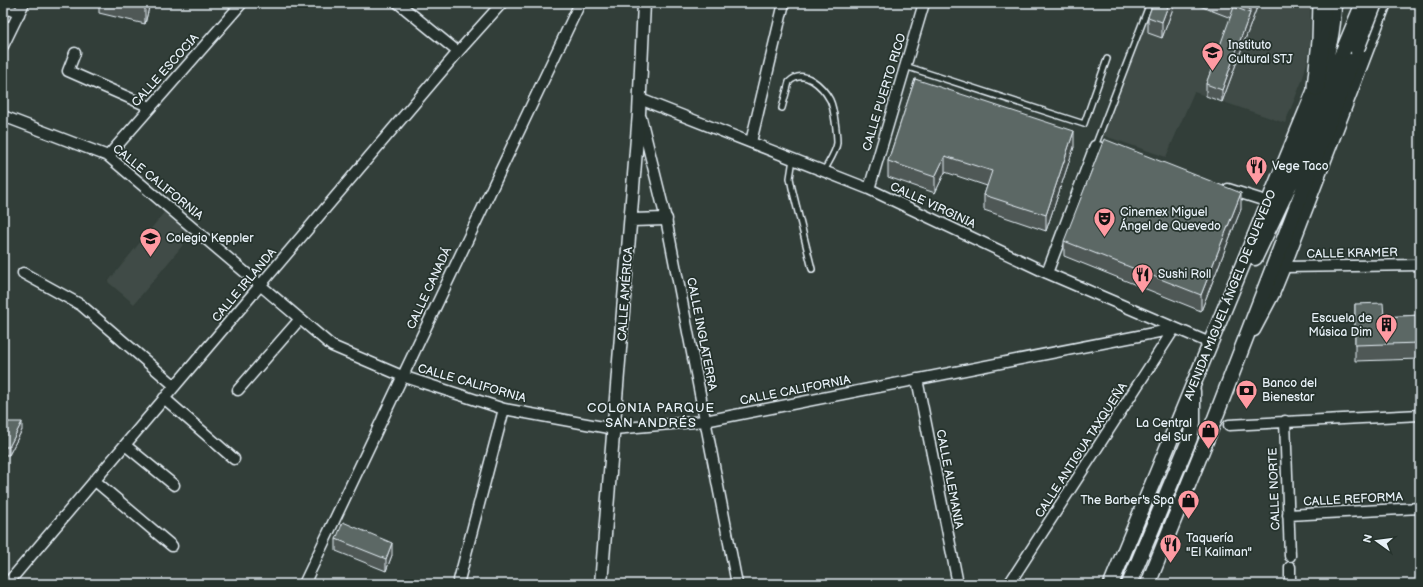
<svg xmlns="http://www.w3.org/2000/svg" width="1423" height="587" font-family="'Balsamiq Sans',sans-serif">
	<style>
		.built { fill: #3f4b46 }
		.lines { fill: none; stroke-linecap: round; stroke-linejoin: round }
		.service-casing { stroke: #e8f1f8; stroke-width: 8 }
		.minor-casing { stroke: #e8f1f8; stroke-width: 13 }
		.tertiary-casing { stroke: #e8f1f8; stroke-width: 15 }
		.secondary-casing { stroke: #e8f1f8; stroke-width: 17 }
		.trunk-casing { stroke: #e8f1f8; stroke-width: 20 }
		.service { stroke: #26332d; stroke-width: 5 }
		.minor { stroke: #26332d; stroke-width: 10 }
		.tertiary { stroke: #26332d; stroke-width: 12 }
		.secondary { stroke: #26332d; stroke-width: 14 }
		.trunk { stroke: #26332d; stroke-width: 17 }
		.secondary-bridge-casing { stroke: #e8f1f8; stroke-width: 17; stroke-linecap: butt }
		.secondary-bridge { stroke: #26332d; stroke-width: 14 }
		.wall { fill: #4f5957; stroke: #e8f1f8 }
		.shaded-wall { fill: #404947; stroke: #e8f1f8 }
		.building { fill: #5c6865; stroke: #e8f1f8 }
		.labels { text-anchor: middle; stroke-width: 3.5; stroke-linejoin: round; paint-order: stroke }
		.poi-label { font-size: 12px; fill: #e8f1f8; stroke: #26332d; text-anchor: start }
		.street-label { font-size: 12px; fill: #e8f1f8; stroke: #26332d }
		.neighbourhood-label { font-size: 13px; letter-spacing: 1px; fill: #e8f1f8; stroke: #26332d }
	</style>
	<rect width="100%" height="100%" fill="#323e39"/>
	<filter id="ink" filterUnits="userSpaceOnUse"><feTurbulence type="fractalNoise" baseFrequency=".025" numOctaves="2"/><feDisplacementMap in="SourceGraphic" scale="8" xChannelSelector="R" yChannelSelector="G"/><feConvolveMatrix kernelMatrix="1 2 1 2 8 2 1 2 1" color-interpolation-filters="sRGB"/></filter>
	<g filter="url(#ink)">
		<!-- built -->
		<path class="built" d="M1145,3H1310V44L1307,63L1302,81L1285,123L1194,92L1166,157L1096,133Z
			M166,210L192,234L134,304L108,282Z"/>
		<g class="lines">
			<defs>
				<path id="service" d="M3,24L13,25
					M905,66L1084,124L1107,59
					M782,108L789,82C804,67 823,87 830,100C834,108 837,134 837,143C836,152 828,163 824,171
					M1095,146L1150,3
					M793,159L790,178L792,188L812,269"/>
				<path id="minor" d="M398,3L458,52
					M3,6L19,14
					M3,46L24,3
					M75,53L68,71L150,107
					M640,99L869,189L1047,273L1210,343
					M3,116L108,156L332,346L402,376L504,409L614,429L705,421L1174,329
					M641,118L666,219L737,584
					M751,142L784,3
					M108,156L242,3
					M869,189L924,3
					M1228,189L1269,202
					M1284,267L1420,265
					M23,273L81,305L175,386
					M1047,273L1095,146L1112,152
					M917,379L958,584
					M238,390L300,319
					M164,398L234,459
					M1285,421L1290,556
					M1229,425L1420,415
					M125,445L174,485
					M94,480L172,546
					M1288,515L1420,508
					M1290,567V584
					M7,584L458,52L502,3
					M304,584L580,3
					M458,584L504,409
					M1009,584L1174,329"/>
				<path id="tertiary" d="M631,220L666,219
					M1254,330L1273,294L1284,267L1385,3
					M601,584L639,113L644,3"/>
				<path id="secondary" d="M1255,258L1291,182L1343,51
					M1111,584L1316,87C1327,60 1334,32 1334,3
					M1129,584L1190,438L1193,423V391
					M1148,584L1212,426L1357,49"/>
				<path id="trunk" d="M1316,87L1321,41L1322,3"/>
			</defs>
			<!-- service casing -->
			<use href="#service" class="service-casing"/>
			<!-- minor casing -->
			<use href="#minor" class="minor-casing"/>
			<!-- tertiary casing -->
			<use href="#tertiary" class="tertiary-casing"/>
			<!-- secondary casing -->
			<use href="#secondary" class="secondary-casing"/>
			<!-- trunk casing -->
			<use href="#trunk" class="trunk-casing"/>
			<!-- service -->
			<use href="#service" class="service"/>
			<!-- minor -->
			<use href="#minor" class="minor"/>
			<!-- tertiary -->
			<use href="#tertiary" class="tertiary"/>
			<!-- secondary -->
			<use href="#secondary" class="secondary"/>
			<!-- trunk -->
			<use href="#trunk" class="trunk"/>
			<defs>
				<path id="secondary-bridge" d="M1357,49L1375,3
					M1343,51L1363,3"/>
			</defs>
			<!-- secondary-bridge casing -->
			<use href="#secondary-bridge" class="secondary-bridge-casing"/>
			<!-- secondary-bridge -->
			<use href="#secondary-bridge" class="secondary-bridge"/>
		</g>
		<!-- wall -->
		<path class="wall" d="M99,3H150L145,24L99,13Z
			M1153,3H1175L1162,38L1148,33V17Z
			M1192,3H1257V7L1222,102L1206,96V84L1231,18Z
			M915,79L1074,147L1046,231L984,210V195L987,186L945,172L935,193L888,177V161Z
			M1241,209L1201,311L1064,256V241Z
			M1355,304L1384,317L1420,315V359L1355,361Z
			M3,422L22,430L9,455H3Z
			M336,539L392,555L386,571L336,551Z"/>
		<!-- shaded-wall -->
		<path class="shaded-wall" d="M146,3H150L145,24V8Z
			M1169,3H1175L1162,38V22Z
			M1253,3H1257V7L1222,102V90L1250,13V9Z
			M1074,131V147L1046,231V215Z
			M945,156V172L935,193V177Z
			M1241,193V209L1201,311V295Z
			M22,422V430L9,455V447Z
			M392,543V555L386,571V559Z"/>
		<!-- building -->
		<path class="building" d="M123,3H146L145,8Z
			M1153,3H1169L1162,22L1148,17Z
			M1234,3H1253L1250,9Z
			M1234,7L1250,13L1222,90L1206,84Z
			M915,79L1074,131L1046,215L984,195L992,171L945,156L935,177L888,161Z
			M1104,139L1241,193L1201,295L1064,241Z
			M1383,303L1384,317L1420,315V343L1355,345V304Z
			M3,422H22L9,447H3Z
			M343,522L392,543L386,559L336,539Z"/>
	</g>
	<!-- icons -->
	<defs>
		<symbol id="school-pin" viewBox="-11 -11 22 30"><path d="M0 17L-7.5 6A9.5 9.5 0 1 1 7.5 6Z" fill="#ff9aa2" stroke="#26332d"/><path d="M0-5L7-2L0 1L-7-2ZM-4 1L0 2.5L4 1V4Q0 6-4 4Z" fill="#111"/></symbol>
		<symbol id="restaurant-pin" viewBox="-11 -11 22 30"><path d="M0 17L-7.5 6A9.5 9.5 0 1 1 7.5 6Z" fill="#ff9aa2" stroke="#26332d"/><path d="M-5-6h1v4h1v-4h1v4h1v-4h1v5L-1.5 .5V6h-2V.5L-5-1ZM5-6V6H3V1.5H1.5Q1.5-4 5-6Z" fill="#111"/></symbol>
		<symbol id="theatre-pin" viewBox="-11 -11 22 30"><path d="M0 17L-7.5 6A9.5 9.5 0 1 1 7.5 6Z" fill="#ff9aa2" stroke="#26332d"/><path d="M-5-5.5Q0-4 5-5.5V0Q5 5 0 6Q-5 5-5 0ZM-3.3-2.5H-1v1.5H-3.3ZM1-2.5H3.3v1.5H1ZM-2.8 1Q0 5.5 2.8 1Z" fill="#111"/></symbol>
		<symbol id="building-pin" viewBox="-11 -11 22 30"><path d="M0 17L-7.5 6A9.5 9.5 0 1 1 7.5 6Z" fill="#ff9aa2" stroke="#26332d"/><path d="M-4-6H4V6H1V3H-1V6H-4ZM-2.5-4.3h1.7v1.8h-1.7ZM.8-4.3h1.7v1.8H.8ZM-2.5-1h1.7V.8h-1.7ZM.8-1h1.7V.8H.8Z" fill="#111"/></symbol>
		<symbol id="bank-pin" viewBox="-11 -11 22 30"><path d="M0 17L-7.5 6A9.5 9.5 0 1 1 7.5 6Z" fill="#ff9aa2" stroke="#26332d"/><path d="M-6-4H6V4H-6ZM0-2.3a2.3 2.3 0 1 0 0 4.6a2.3 2.3 0 1 0 0-4.6Z" fill="#111"/></symbol>
		<symbol id="shop-pin" viewBox="-11 -11 22 30"><path d="M0 17L-7.5 6A9.5 9.5 0 1 1 7.5 6Z" fill="#ff9aa2" stroke="#26332d"/><path d="M-5-2.5h2.3a2.7 3.5 0 0 1 5.4 0H5L5.5 6h-11ZM-1.5-2.5h3a1.5 2.3 0 0 0-3 0Z" fill="#111"/></symbol>
	</defs>
	<g fill-rule="evenodd">
		<use href="#school-pin" x="1200" y="40" width="25" height="34"/>
		<use href="#restaurant-pin" x="1244" y="154" width="25" height="34"/>
		<use href="#theatre-pin" x="1092" y="206" width="25" height="34"/>
		<use href="#school-pin" x="138" y="226" width="25" height="34"/>
		<use href="#restaurant-pin" x="1130" y="262" width="25" height="34"/>
		<use href="#building-pin" x="1374" y="312" width="25" height="34"/>
		<use href="#bank-pin" x="1234" y="378" width="25" height="34"/>
		<use href="#shop-pin" x="1196" y="418" width="25" height="34"/>
		<use href="#shop-pin" x="1176" y="488" width="25" height="34"/>
		<use href="#restaurant-pin" x="1158" y="532" width="25" height="34"/>
	</g>
	<g class="labels">
		<!-- poi labels -->
		<g class="poi-label">
			<text x="1228" y="49">Instituto<tspan x="1228" dy="14">Cultural STJ</tspan></text>
			<text x="1272" y="170">Vege Taco</text>
			<text x="1120" y="216">Cinemex Miguel<tspan x="1120" dy="14">Ángel de Quevedo</tspan></text>
			<text x="166" y="242">Colegio Keppler</text>
			<text x="1158" y="278">Sushi Roll</text>
			<text x="1372" y="322" text-anchor="end">Escuela de<tspan x="1372" dy="14">Música Dim</tspan></text>
			<text x="1262" y="387">Banco del<tspan x="1262" dy="14">Bienestar</tspan></text>
			<text x="1192" y="427" text-anchor="end">La Central<tspan x="1192" dy="14">del Sur</tspan></text>
			<text x="1174" y="504" text-anchor="end">The Barber's Spa</text>
			<text x="1186" y="542">Taquería<tspan x="1186" dy="14">"El Kaliman"</tspan></text>
		</g>
		<!-- street labels -->
		<g class="street-label">
			<text transform="translate(165 70) rotate(-48)" y="4">CALLE ESCOCIA</text>
			<text transform="translate(884 92) rotate(-73)" y="4">CALLE PUERTO RICO</text>
			<text transform="translate(158 182) rotate(39)" y="4">CALLE CALIFORNIA</text>
			<text transform="translate(933 205) rotate(25)" y="4">CALLE VIRGINIA</text>
			<text transform="translate(1352 253) rotate(-1)" y="4">CALLE KRAMER</text>
			<text transform="translate(244 285) rotate(-50)" y="4">CALLE IRLANDA</text>
			<text transform="translate(429 288) rotate(-65)" y="4">CALLE CANADÁ</text>
			<text transform="translate(625 294) rotate(-86)" y="4">CALLE AMÉRICA</text>
			<text transform="translate(1230 295) rotate(-68)" y="4">AVENIDA MIGUEL ÁNGEL DE QUEVEDO</text>
			<text transform="translate(702 334) rotate(79)" y="4">CALLE INGLATERRA</text>
			<text transform="translate(472 383) rotate(16)" y="4">CALLE CALIFORNIA</text>
			<text transform="translate(795 390) rotate(-11)" y="4">CALLE CALIFORNIA</text>
			<text transform="translate(1081 450) rotate(-57)" y="4">CALLE ANTIGUA TAXQUEÑA</text>
			<text transform="translate(950 479) rotate(79)" y="4">CALLE ALEMANIA</text>
			<text transform="translate(1274 489) rotate(-92)" y="4">CALLE NORTE</text>
			<text transform="translate(1353 499) rotate(-3)" y="4">CALLE REFORMA</text>
		</g>
		<!-- neighbourhood labels -->
		<g class="neighbourhood-label">
			<text x="651" y="412">COLONIA PARQUE<tspan x="651" dy="15">SAN ANDRÉS</tspan></text>
		</g>
	</g>
	<!-- margin -->
	<rect width="1423" height="587" fill="none" stroke="#26332d" stroke-width="16"/>
	<rect x="8" y="8" width="1407" height="571" fill="none" stroke="#e8f1f8" stroke-width="1.5" filter="url(#ink)"/>
	<!-- north arrow -->
	<g transform="translate(1377 541) rotate(284)" stroke="#26332d" stroke-width="3" paint-order="stroke">
	<path d="M0-3L7 15L0 10L-7 15Z" fill="#e8f1f8"/>
	<text y="-6" font-size="11" font-weight="bold" text-anchor="middle" fill="#e8f1f8">N</text>
	</g>
</svg>
